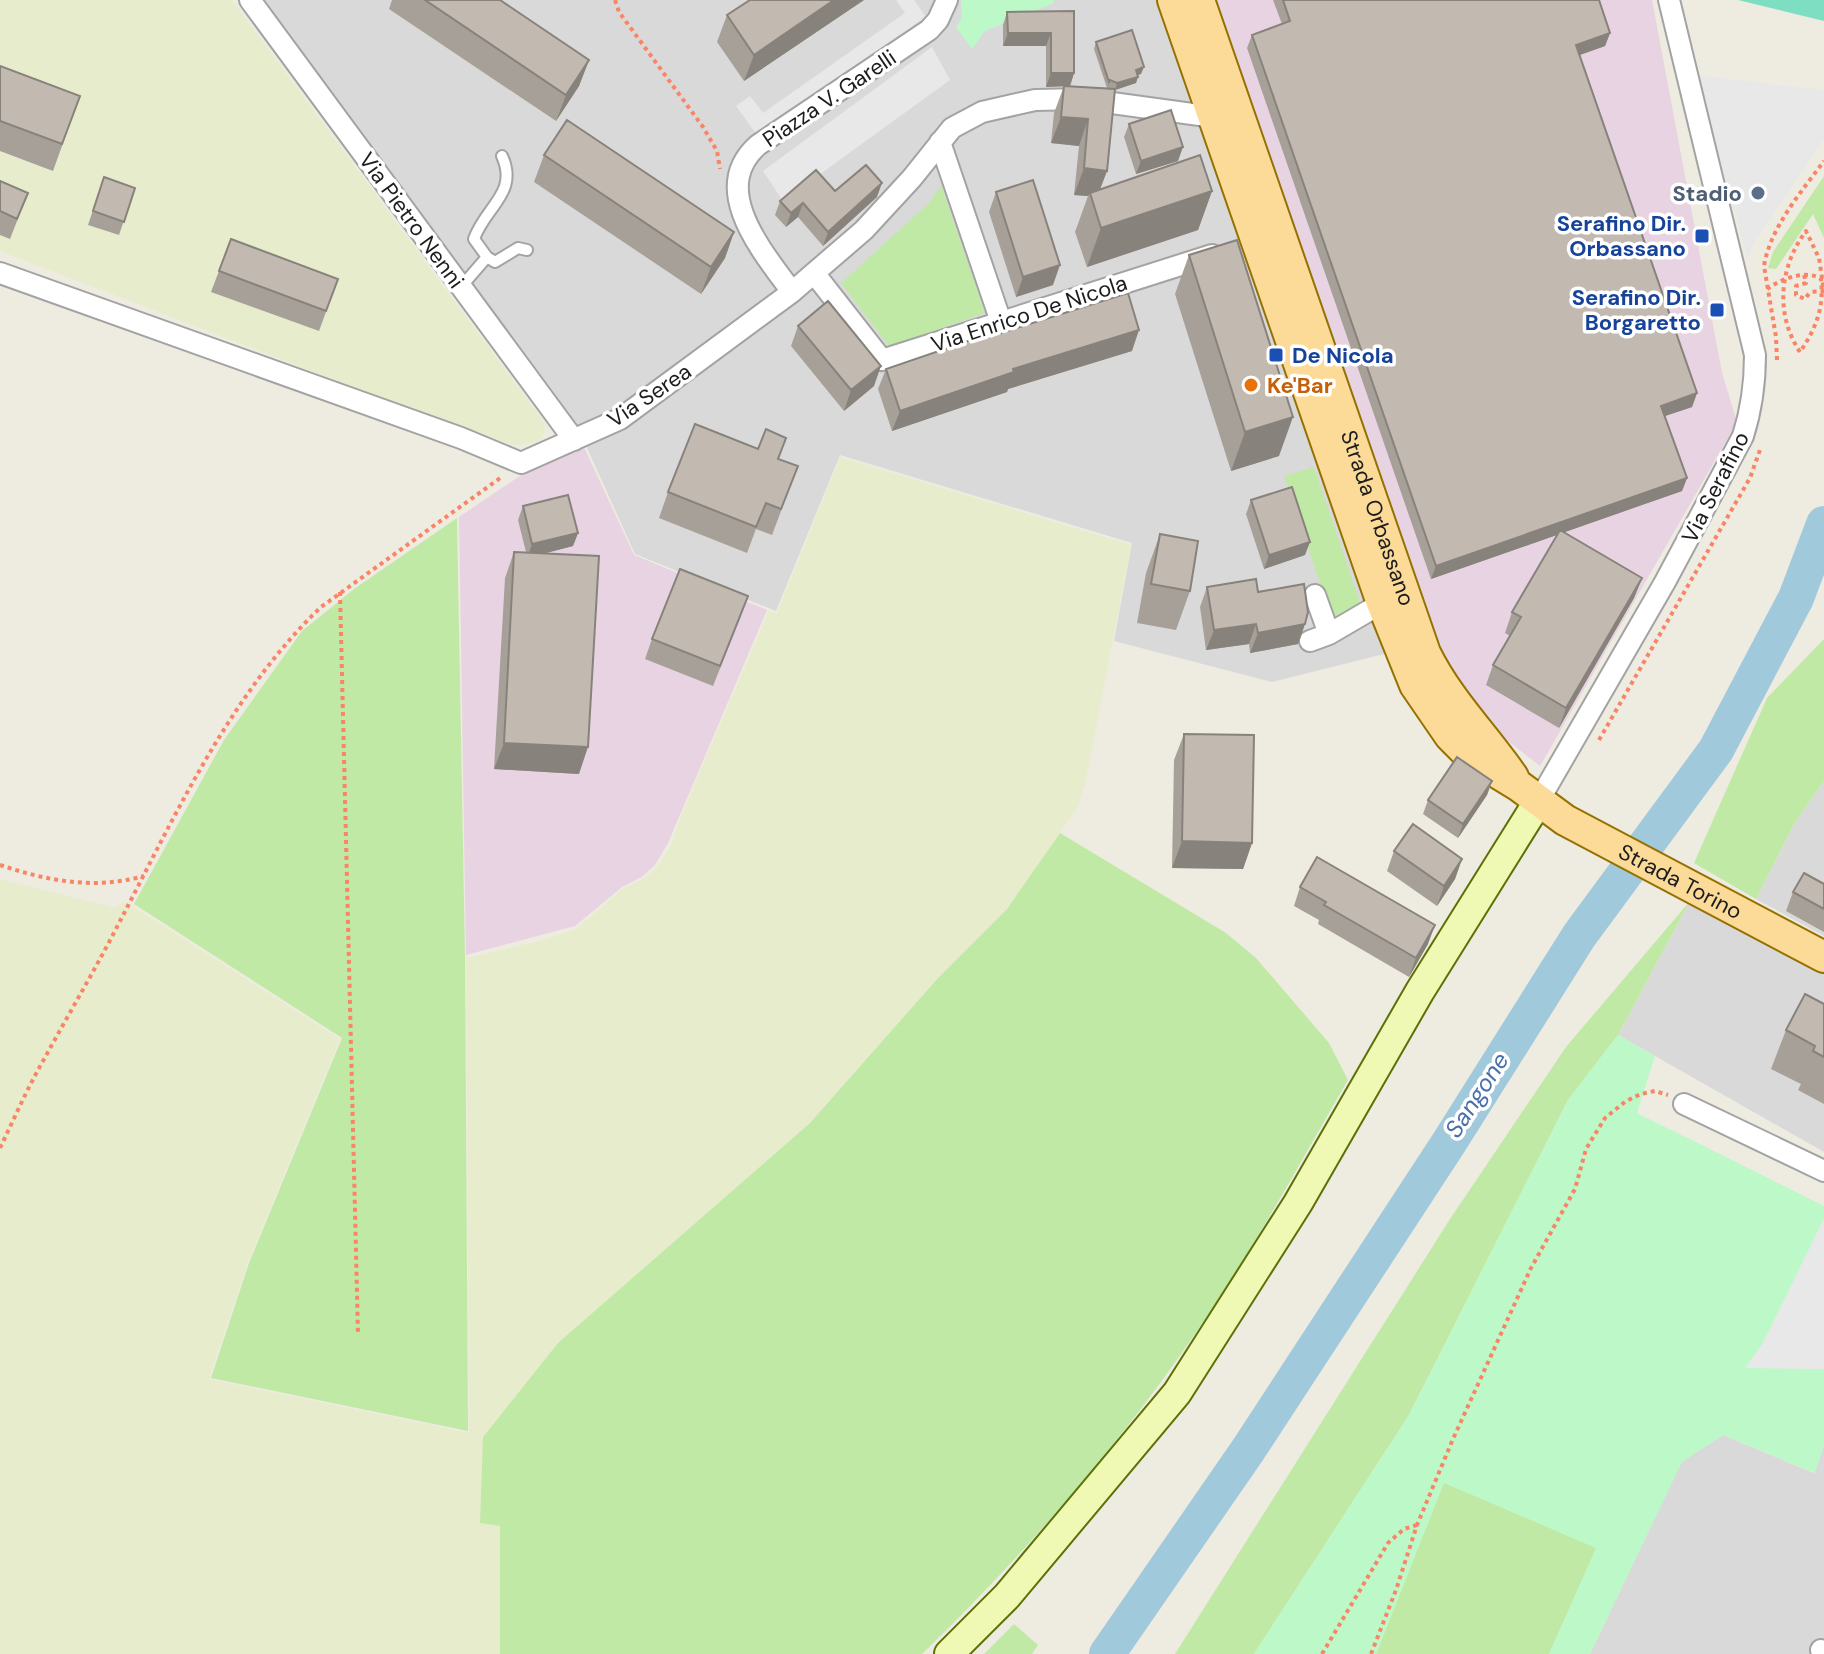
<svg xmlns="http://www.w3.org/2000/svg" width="1824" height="1654" font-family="'DM Sans',sans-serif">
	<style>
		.residential { fill: #dad9d9 }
		.industrial { fill: #e7d3e1 }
		.farmland { fill: #e7edcc }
		.grass { fill: #c0e9a6 }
		.park { fill: #bdf9c8 }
		.pitch { fill: #7edec2 }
		.parking { fill: #e8e8e8 }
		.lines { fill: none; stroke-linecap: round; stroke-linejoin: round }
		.river { stroke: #a1c9dc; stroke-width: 36 }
		.lane-casing { stroke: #a3a3a3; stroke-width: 14 }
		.street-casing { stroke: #a3a3a3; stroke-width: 24 }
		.secondary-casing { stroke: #5b7105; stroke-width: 32 }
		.primary-casing { stroke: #947100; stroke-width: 34 }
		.path { stroke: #fa8466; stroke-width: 4; stroke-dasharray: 4 4; stroke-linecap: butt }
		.lane { stroke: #fff; stroke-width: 10 }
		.street { stroke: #fff; stroke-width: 20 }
		.secondary { stroke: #eff9b4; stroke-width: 28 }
		.primary { stroke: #fcda98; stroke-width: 30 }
		.path-bridge { stroke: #fa8466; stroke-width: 4; stroke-dasharray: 4 4; stroke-linecap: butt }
		.wall { fill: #a7a098 }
		.shaded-wall { fill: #88827c }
		.building { fill: #c2bab1; stroke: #88827c; stroke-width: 2 }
		.service-dot { fill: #5c6f8a; stroke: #fff; stroke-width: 3 }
		.transit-dot { fill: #1a4fb4; stroke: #fff; stroke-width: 3 }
		.food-dot { fill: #e8710a; stroke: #fff; stroke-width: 3 }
		.labels { text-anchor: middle; stroke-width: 7; stroke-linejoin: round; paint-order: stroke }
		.street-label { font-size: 22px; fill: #1c1c1c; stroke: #fff }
		.service-label { font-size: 22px; font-weight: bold; fill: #4e5e75; stroke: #fff; text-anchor: end }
		.transit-label { font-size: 22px; font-weight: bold; fill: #164399; stroke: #fff; text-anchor: end }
		.food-label { font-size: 22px; font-weight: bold; fill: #c56008; stroke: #fff; text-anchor: start }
		.water-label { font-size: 24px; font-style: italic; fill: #4970ab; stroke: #fff }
	</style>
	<rect width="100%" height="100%" fill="#eeebe1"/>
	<!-- residential -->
	<path class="residential" d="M260,0H1160L1388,653L1272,682L1114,641L1132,543L840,455L776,611L635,554L583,439Z
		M1824,781V936L1756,899L1794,824Z
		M1690,901L1824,973V1152L1618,1035Z
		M1723,1435L1814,1473L1824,1445V1654H1590L1681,1462Z"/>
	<!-- industrial -->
	<path class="industrial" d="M1209,0H1652L1722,373L1737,422L1540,766L1495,731L1466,699L1436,646Z
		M583,445L634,555L767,610L668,843L655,865L643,876L622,887L575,926L466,955L459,517L542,461Z"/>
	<!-- farmland -->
	<path class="farmland" d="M0,0H232L543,421L545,430L541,439L524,445L501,444L0,251Z
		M840,457L1131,545L1086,780L1078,807L1007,909L938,978L810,1123L481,1523L500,1526V1654H0V879L113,907L126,902L340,1039L248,1262L209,1379L469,1433L466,958L540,941L576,929L623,889L645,878L657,867L671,845L681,816L769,610L777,613Z"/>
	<!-- grass -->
	<path class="grass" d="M1824,176V238L1813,214L1776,269L1768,268L1773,252Z
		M941,185L985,313L889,346L841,283L929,203Z
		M1314,467L1361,606L1334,625L1284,476Z
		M457,518L465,957L468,1431L211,1378L249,1263L342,1038L134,904L224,740L302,631L354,589Z
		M1824,639V781L1794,824L1756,899L1694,863L1767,698Z
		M1060,833L1226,933L1256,958L1329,1043L1348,1080C1306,1152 1266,1226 1221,1295C1136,1426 1033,1546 922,1654H500V1526L480,1523L483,1437L558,1343L810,1123L938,978L1007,909Z
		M1690,901L1618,1035L1568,1100L1409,1415L1254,1654H1175L1450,1219L1566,1047Z
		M1444,1482L1597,1548L1549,1654H1376Z
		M1014,1624L1038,1645L1032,1654H984Z"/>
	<!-- park -->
	<path class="park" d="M961,0H1053L1054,3L985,31L972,49L956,27L962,18Z
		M1618,1035L1655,1056L1637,1113L1824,1206V1219L1763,1343L1746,1367L1824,1369V1445L1815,1473L1723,1435L1682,1462L1590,1654H1549L1596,1548L1444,1483L1376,1654H1254L1409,1415L1568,1100Z"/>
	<!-- pitch -->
	<path class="pitch" d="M1738,0H1824V21Z"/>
	<!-- parking -->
	<path class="parking" d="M896,0H914L926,17L757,135L736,106L750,96L763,113L905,13Z
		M932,47L950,80L783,201L763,171Z
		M1695,75L1824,90V139L1754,243L1748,259Z
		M1824,1219V1369L1746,1368L1763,1343Z"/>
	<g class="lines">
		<!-- river -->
		<path class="river" d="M1107,1654L1248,1450L1450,1141L1579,936L1716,750L1796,598L1824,524"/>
		<defs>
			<path id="lane" d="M487,257L495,262L518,248L527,250
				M461,287L487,257L474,239C485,207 519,193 502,156"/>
			<path id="street" d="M250,0L574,440
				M940,142L1001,322
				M0,273L461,438L521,463L620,419L792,292L864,230L912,178L952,128L982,112L1035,100L1083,99L1214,117L1222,114
				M814,273L882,360L1212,255
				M792,292C763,252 708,189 758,145L929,30L938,20L947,0
				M1315,595L1329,634
				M1310,641L1329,634L1382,603
				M1538,802L1665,582L1743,436C1752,408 1755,384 1755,355L1669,0
				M1684,1104L1824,1171
				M1821,1650L1824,1651"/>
			<path id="secondary" d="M949,1654L1007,1596L1177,1393L1298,1203L1420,991L1538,802"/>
			<g id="primary">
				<path id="s1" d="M1173,0L1382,603L1415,685L1450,736L1470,756L1519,786L1565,820L1824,957"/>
				<path id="s2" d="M1199,0L1425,653C1448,700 1484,735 1513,777"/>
			</g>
		</defs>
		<!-- lane casing -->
		<use href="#lane" class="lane-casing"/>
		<!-- street casing -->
		<use href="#street" class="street-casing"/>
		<!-- secondary casing -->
		<use href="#secondary" class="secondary-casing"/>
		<!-- primary casing -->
		<use href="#primary" class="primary-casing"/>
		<!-- path -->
		<path class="path" d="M615,0L619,12L703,127L717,151L720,169
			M1804,275L1806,283L1796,286V295L1805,299L1810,292
			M1767,289C1781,279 1806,269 1821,279C1824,309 1816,328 1800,352
			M1777,360L1776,337L1764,266C1770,228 1802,191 1824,161
			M340,592L358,1335
			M1599,740L1750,478L1761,447
			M0,865C48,881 94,890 144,876
			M0,1148C14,1119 27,1089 43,1061C68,1015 95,970 119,923C176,814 231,693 321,607L503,476
			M1322,1654L1388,1543L1404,1529L1417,1525
			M1371,1654L1396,1590L1417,1525L1453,1439L1531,1268L1575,1189L1586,1149L1605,1118L1626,1101L1641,1094L1655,1091L1668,1095"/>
		<!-- lane -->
		<use href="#lane" class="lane"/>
		<!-- street -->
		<use href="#street" class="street"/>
		<!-- secondary -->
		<use href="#secondary" class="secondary"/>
		<!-- primary -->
		<use href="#primary" class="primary"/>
		<!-- path-bridge -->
		<path class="path-bridge" d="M1800,352C1775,315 1779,267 1806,231L1819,258L1824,291L1810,292"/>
	</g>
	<!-- wall -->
	<path class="wall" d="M392,0H500L589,60L579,86L556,121L389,9Z
		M864,0L744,81L717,42L727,15Z
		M1273,0H1599L1610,33L1605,46L1580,55L1697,393L1692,407L1665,416L1687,478L1682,491L1564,532L1642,578L1634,598L1559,728L1486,685L1493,665L1510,636L1505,633L1512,612L1557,535L1431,579L1247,48L1252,35L1282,24Z
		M1074,11V73L1070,86L1107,88L1094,49L1096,42L1141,74L1138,75L1136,83L1115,90L1107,171L1100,189L1212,191L1198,230L1087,267L1075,232L1088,196L1074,195L1079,146L1051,143L1054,113L1064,86L1046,87V46H1003V25L1007,12Z
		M0,66L80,96L53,171L0,151Z
		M1129,124L1178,161L1136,174L1124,137Z
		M544,155L734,232L725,258L701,294L534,182Z
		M104,177L135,188L119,235L88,225Z
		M0,181L28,193L10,239L0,235Z
		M835,191L877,197L823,246L798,217L786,227L775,215L780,201Z
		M996,192L1053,285L1016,297L989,212Z
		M231,239L338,279L319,331L211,292Z
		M1189,255L1279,456L1231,471L1175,294Z
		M798,326L874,386L844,411L791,346Z
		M1001,333L1132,351L1008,389L1007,392L892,431L878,389L886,369Z
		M779,459L798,466L772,535L756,529L747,553L659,518L668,492Z
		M1251,500L1305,555L1264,569L1246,514Z
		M523,506L578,533L573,546L545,553L579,774L494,769L505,578L514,552H526L518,520Z
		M1160,534L1190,591L1176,630L1137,623L1146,573Z
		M1207,587L1258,592L1305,624L1298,644L1250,653L1249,644L1206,650L1200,607Z
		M741,616L713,686L645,659L652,639Z
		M1184,734L1252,843L1243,869L1172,868L1174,760Z
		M1492,781L1487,795L1458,838L1423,814L1428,800Z
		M1394,851L1462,859L1455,879L1437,906L1387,871Z
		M1824,884V932L1786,911L1793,892Z
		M1300,887L1428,944L1409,977L1318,924L1319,920L1294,906Z
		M1824,1004V1104L1798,1090L1801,1084L1771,1069L1786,1030Z"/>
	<!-- shaded-wall -->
	<path class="shaded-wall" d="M834,0H864L744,81L754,55Z
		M1008,33H1051L1046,46H1003Z
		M1610,33L1605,46L1571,58L1576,45Z
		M589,60L579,86L556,121L566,95Z
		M1144,67L1141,74L1133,76L1136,70Z
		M1051,73H1074L1070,86L1046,87Z
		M1138,77L1136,83L1115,90L1117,83Z
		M1061,117L1088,119L1079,146L1051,143Z
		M1183,147L1178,161L1136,174L1141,161Z
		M1084,168L1107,171L1097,197L1090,193L1088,196L1074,195Z
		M882,183L877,197L823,246L828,232Z
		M1212,191L1198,230L1087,267L1101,228Z
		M803,203L798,217L786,227L791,213Z
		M734,232L725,258L701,294L711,267Z
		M1060,265L1053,285L1016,297L1023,277Z
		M1139,330L1132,351L1008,389L1007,392L892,431L900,411L1013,369Z
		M881,366L874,386L844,411L851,390Z
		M1697,393L1692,407L1656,419L1661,406Z
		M1293,417L1279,456L1231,471L1245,432Z
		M1687,478L1682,491L1431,579L1436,566Z
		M578,533L573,546L527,558L532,544Z
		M1310,542L1305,555L1264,569L1269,555Z
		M1642,578L1634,598L1559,728L1566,708Z
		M1256,624L1249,644L1206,650L1214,630Z
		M1305,624L1298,644L1250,653L1258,633Z
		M504,743L588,747L579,774L494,769Z
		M1492,781L1487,795L1458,838L1463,824Z
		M1182,841L1252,843L1243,869L1172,868Z
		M1462,859L1455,879L1437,906L1444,886Z
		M1435,925L1428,944L1409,977L1416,958Z"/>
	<!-- building -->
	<path class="building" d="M425,0H500L589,60L566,95Z
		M750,0H834L754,55L727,15Z
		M1283,0H1599L1610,33L1576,45L1697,393L1661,406L1687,478L1436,566L1252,35L1290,21Z
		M1074,11V73H1051V33H1008L1007,12Z
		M1132,30L1144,67L1136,70L1138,77L1117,83L1110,80L1109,82L1096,42Z
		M0,66L80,96L62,144L0,121Z
		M1064,86L1115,89L1107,171L1084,168L1088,119L1061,117Z
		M1171,110L1183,147L1141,161L1129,124Z
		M567,120L734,232L711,267L544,155Z
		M1200,155L1212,191L1101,228L1090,193Z
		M866,165L882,183L828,232L803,203L791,213L780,201L816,170L835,191Z
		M104,177L135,188L124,222L93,211Z
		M1033,180L1060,265L1023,277L996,192Z
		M0,181L28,193L17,219L0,211Z
		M231,239L338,279L326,311L219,271Z
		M1237,240L1293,417L1245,432L1189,255Z
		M1128,293L1139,330L1013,369L1014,372L900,411L886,369L1000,330L1001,333Z
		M828,301L881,366L851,390L798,326Z
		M695,424L758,449L766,429L786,438L778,459L798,466L781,509L766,503L756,527L668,492Z
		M1292,487L1310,542L1269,555L1251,500Z
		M568,495L578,533L532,544L523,506Z
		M1560,530L1642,578L1566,708L1493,665L1521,617L1512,612Z
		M1160,534L1198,541L1190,591L1151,584Z
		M514,552L599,556L588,747L504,743Z
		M680,569L748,596L720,666L652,639Z
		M1256,579L1258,592L1304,584L1308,612L1305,624L1258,633L1256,624L1214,630L1207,587Z
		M1184,734L1254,735L1252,843L1182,841Z
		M1457,757L1492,781L1463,824L1428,800Z
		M1413,824L1462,859L1444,886L1394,851Z
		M1317,857L1435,925L1416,958L1324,905L1326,902L1300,887Z
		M1804,873L1824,884V909L1793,892Z
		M1805,994L1824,1004V1057L1813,1051L1815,1046L1786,1030Z"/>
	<!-- markers -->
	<circle class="service-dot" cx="1758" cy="193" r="8"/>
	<g class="transit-dot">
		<rect x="1694" y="228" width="16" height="16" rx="4"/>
		<rect x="1709" y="302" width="16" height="16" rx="4"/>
		<rect x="1268" y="347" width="16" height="16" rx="4"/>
	</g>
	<circle class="food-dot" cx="1251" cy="385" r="8"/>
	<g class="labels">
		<!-- street labels -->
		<g class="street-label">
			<text transform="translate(829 98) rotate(-34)" y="8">Piazza V. Garelli</text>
			<text transform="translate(412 220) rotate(54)" y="8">Via Pietro Nenni</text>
			<text transform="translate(1029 313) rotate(-18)" y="8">Via Enrico De Nicola</text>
			<text transform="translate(649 395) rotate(-34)" y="8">Via Serea</text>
			<text transform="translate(1715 487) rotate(-63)" y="8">Via Serafino</text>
			<text dy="8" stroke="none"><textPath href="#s2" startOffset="548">Strada Orbassano</textPath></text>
			<text dy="8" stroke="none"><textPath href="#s1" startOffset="1062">Strada Torino</textPath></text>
		</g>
		<!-- service labels -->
		<g class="service-label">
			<text x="1742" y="201">Stadio</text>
		</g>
		<!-- transit labels -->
		<g class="transit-label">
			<text x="1686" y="231">Serafino Dir.<tspan x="1686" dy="25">Orbassano</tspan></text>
			<text x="1701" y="305">Serafino Dir.<tspan x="1701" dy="25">Borgaretto</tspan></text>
			<text x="1292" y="363" text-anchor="start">De Nicola</text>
		</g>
		<!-- food labels -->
		<g class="food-label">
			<text x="1267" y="393">Ke'Bar</text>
		</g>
		<!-- water labels -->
		<g class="water-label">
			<text transform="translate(1477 1095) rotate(-57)" y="8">Sangone</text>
		</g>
	</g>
</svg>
